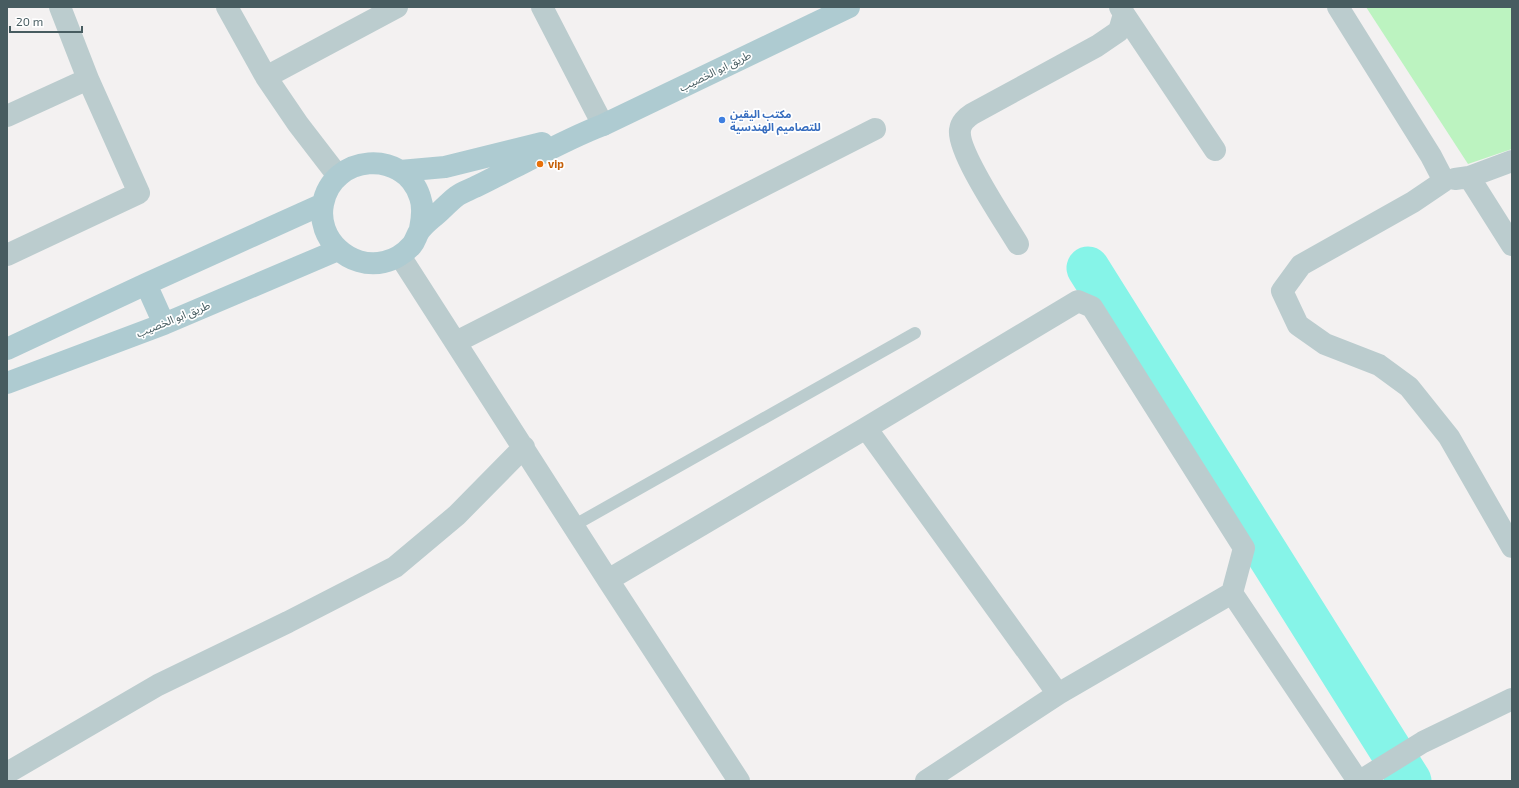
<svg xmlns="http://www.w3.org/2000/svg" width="1519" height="788" font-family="'Exo 2','Noto Sans Arabic',sans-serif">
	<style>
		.pitch { fill: #bcf3c0 }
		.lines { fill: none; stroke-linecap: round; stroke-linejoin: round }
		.river { stroke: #86f4e8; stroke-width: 43 }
		.lane { stroke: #bbccce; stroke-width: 12 }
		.street { stroke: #bbccce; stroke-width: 22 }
		.primary { stroke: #aecbd1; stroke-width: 22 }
		.shop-dot { fill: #3f7fe0; stroke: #fff; stroke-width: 1.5 }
		.food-dot { fill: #e8710a; stroke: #fff; stroke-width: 1.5 }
		.labels { text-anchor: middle; stroke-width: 3.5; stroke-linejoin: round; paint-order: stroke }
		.street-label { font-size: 11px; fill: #475c60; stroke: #fff }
		.shop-label { font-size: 11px; font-weight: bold; fill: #366cbe; stroke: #fff; text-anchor: start }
		.food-label { font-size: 11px; font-weight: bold; fill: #c56008; stroke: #fff; text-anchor: start }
	</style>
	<rect width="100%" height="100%" fill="#f3f1f1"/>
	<!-- pitch -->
	<path class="pitch" d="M1366,7H1512V149L1468,164Z"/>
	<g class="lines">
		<!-- river -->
		<path class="river" d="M1088,268L1410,781"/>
		<!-- lane -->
		<path class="lane" d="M573,526L915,333"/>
		<!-- street -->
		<path class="street" d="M227,7L266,77L298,124L338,176
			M542,7L603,125
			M1338,7L1431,156L1444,181L1413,202L1301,265L1282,291L1298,325L1325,344L1379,365L1409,387L1449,437L1512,547
			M1124,14L1215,150
			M266,77L397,7
			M7,116L88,79
			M1469,177L1512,245
			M1455,179L1469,177L1512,161
			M1018,244C1005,222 957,152 960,130C961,122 966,118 972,114L1097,46L1119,31L1124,14L1120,7
			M7,255L139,193L88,79L60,7
			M400,256L608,580L739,781
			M456,342L875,129
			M866,428L1078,301L1092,307L1244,548L1232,593L1058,694L926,781
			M608,580L866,428L1058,694
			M1232,593L1358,781
			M7,773L158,685L288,622L395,567L457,515L524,447
			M1360,781L1423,742L1512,699"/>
		<!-- primary -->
		<path class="primary" d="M400,171L445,167L542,143
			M420,229C422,219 424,208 420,197C404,148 332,154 323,204C316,239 350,270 384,262C394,260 405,253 412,245C416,240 417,233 421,229C425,224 431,219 436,215C443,209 449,202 457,196C462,192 469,190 475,187C490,180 504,172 519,165C546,151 574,136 603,125L849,7
			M146,284L164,324
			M7,349L146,284L323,204
			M7,383L164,324L338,250"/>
	</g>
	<!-- markers -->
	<circle class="shop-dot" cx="722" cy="120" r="4"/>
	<circle class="food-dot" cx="540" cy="164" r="4"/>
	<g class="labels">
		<!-- street labels -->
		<g class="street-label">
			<text transform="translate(715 71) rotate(-26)" y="4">طريق ابو الخصيب</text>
			<text transform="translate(173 319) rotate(-22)" y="4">طريق ابو الخصيب</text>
		</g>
		<!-- shop labels -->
		<g class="shop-label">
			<text x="730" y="118">مكتب اليقين<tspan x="730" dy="13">للتصاميم الهندسية</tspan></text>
		</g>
		<!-- food labels -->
		<g class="food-label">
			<text x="548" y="168">vip</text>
		</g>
	</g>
	<!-- border -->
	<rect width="1519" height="788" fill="none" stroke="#475c60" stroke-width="16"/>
	<!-- scale -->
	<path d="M10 26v6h72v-6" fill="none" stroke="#475c60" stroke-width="2"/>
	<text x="16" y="26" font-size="12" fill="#475c60" stroke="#ffffff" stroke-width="3" paint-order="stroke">20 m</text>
</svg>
